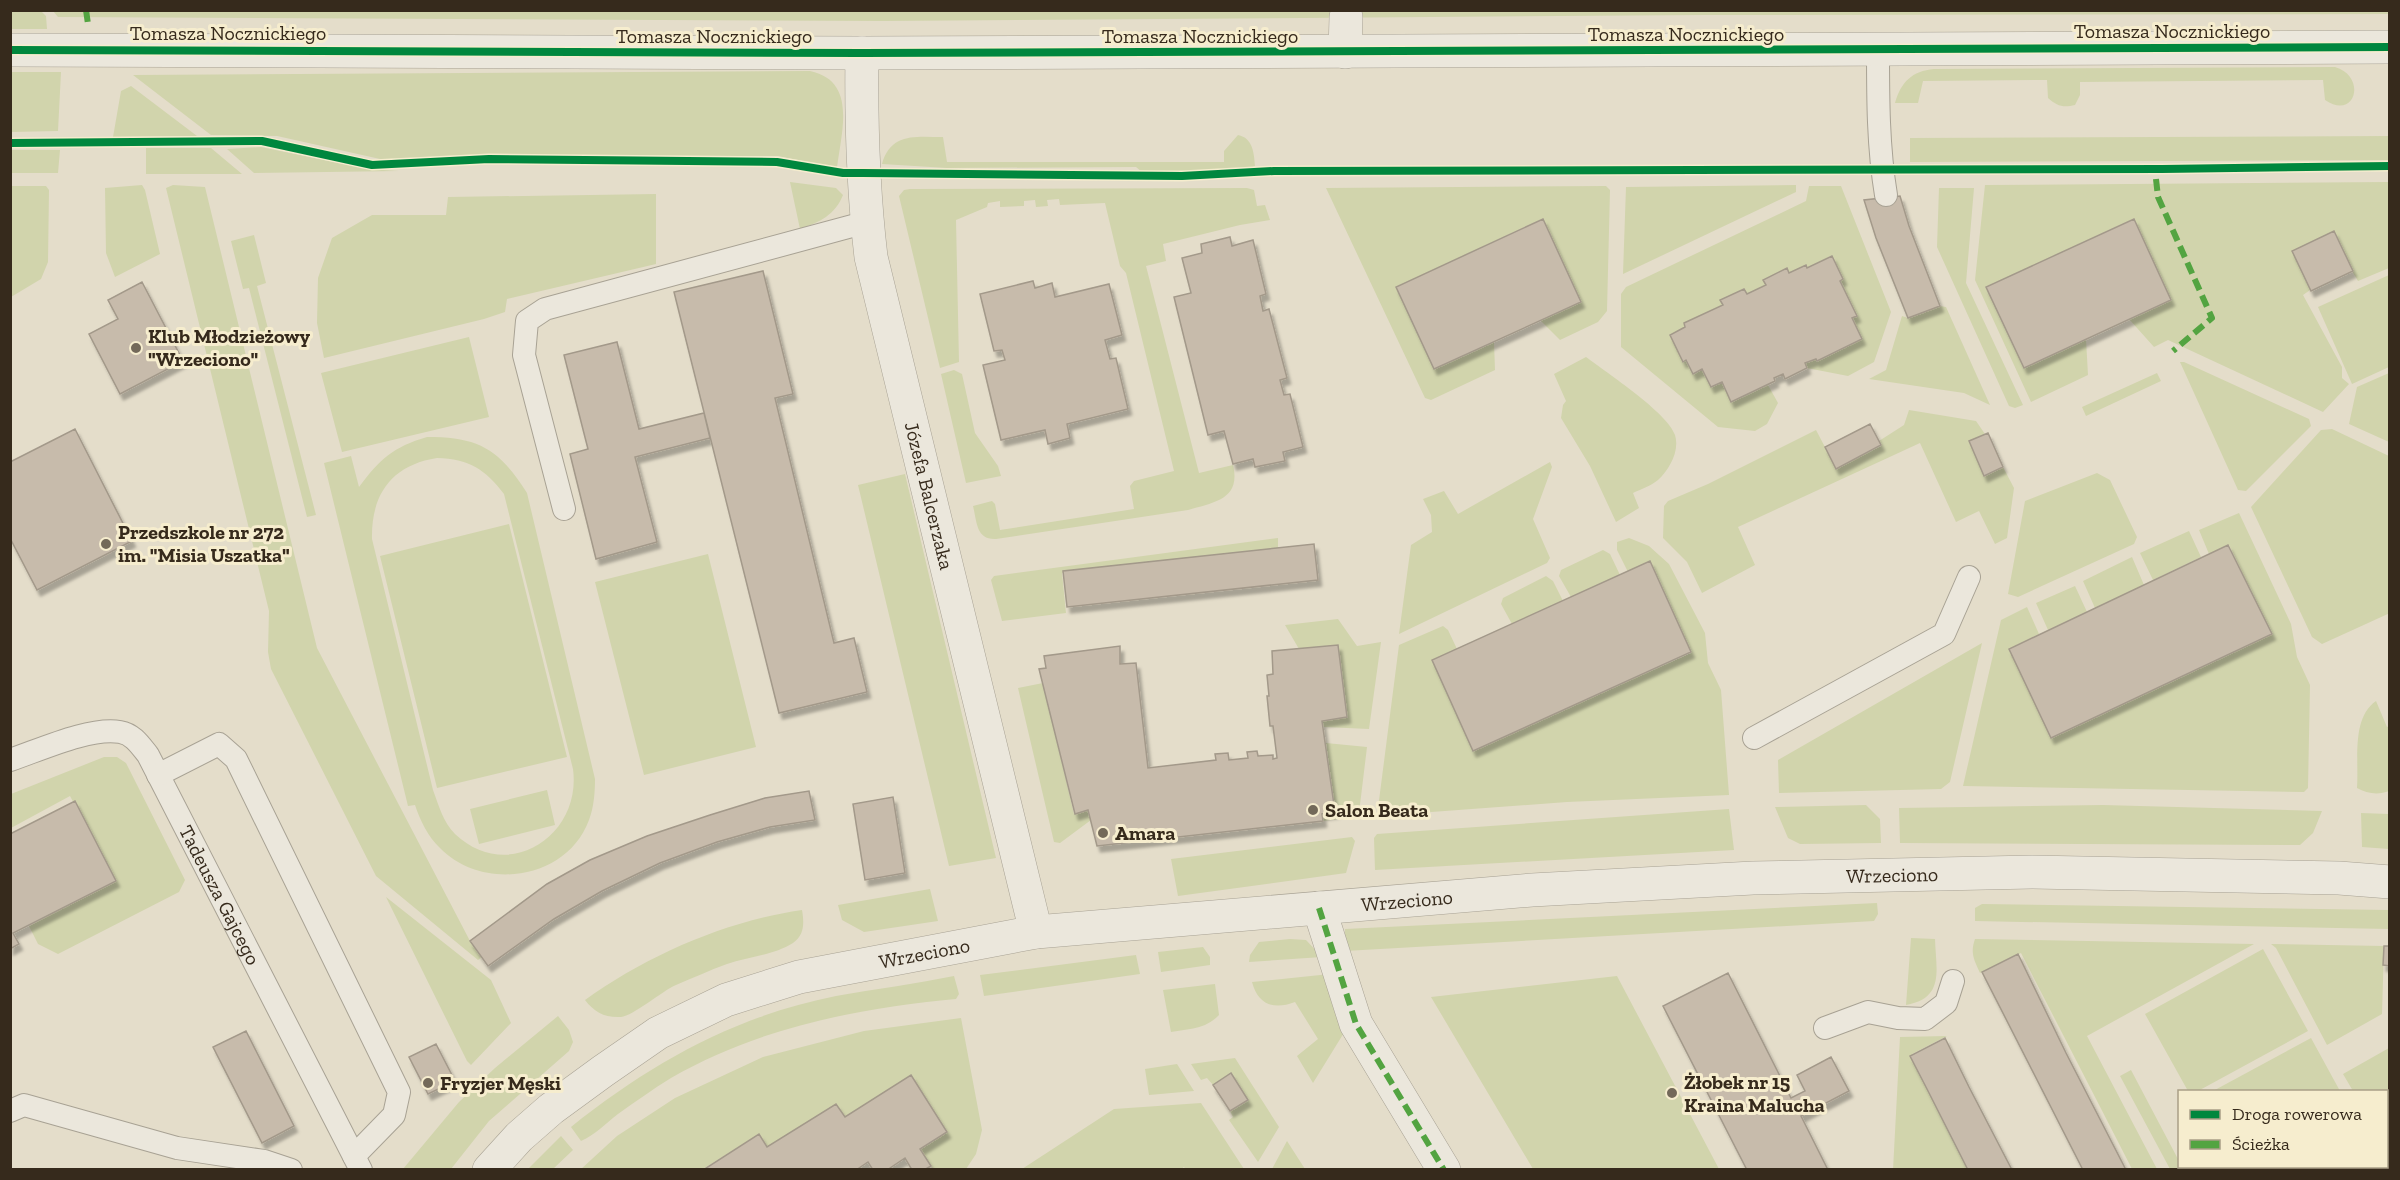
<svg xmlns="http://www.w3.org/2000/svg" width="2400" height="1180" font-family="'Zilla Slab',serif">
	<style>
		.green { fill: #d1d4ac; fill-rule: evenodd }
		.building { fill: #c7bbab; stroke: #a3998a; stroke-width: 1.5; filter: url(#shadow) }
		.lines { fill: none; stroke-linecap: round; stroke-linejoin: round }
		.service-casing { stroke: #a8a294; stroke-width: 24 }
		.minor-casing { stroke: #a8a294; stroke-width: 34 }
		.service { stroke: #ebe7dc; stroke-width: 22 }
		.minor { stroke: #ebe7dc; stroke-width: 33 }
		.quiet { stroke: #53a441; stroke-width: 6; stroke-dasharray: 12 6; stroke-linecap: butt }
		.cycleway-casing { stroke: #f6edce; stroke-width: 11 }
		.cycleway { stroke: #00873e; stroke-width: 8 }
		.poi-dot { fill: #736959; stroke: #f6edce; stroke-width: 2 }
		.labels { text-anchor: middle; stroke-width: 6; stroke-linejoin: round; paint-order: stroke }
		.street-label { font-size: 20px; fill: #362a1c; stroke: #f6edce }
		.poi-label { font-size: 20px; font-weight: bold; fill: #362a1c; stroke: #f6edce; text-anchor: start }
	</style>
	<defs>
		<filter id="shadow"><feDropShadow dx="3.5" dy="6" stdDeviation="1.5" flood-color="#0004"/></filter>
	</defs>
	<rect width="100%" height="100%" fill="#e4ddca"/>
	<!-- green -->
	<path class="green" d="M2389,10L2390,14L1704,15L883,21L58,17L53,11Z
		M10,11H41L46,16L47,29H11Z
		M2335,67C2367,76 2356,121 2325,100L2323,80L2080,82V95L2075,105C2063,108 2057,106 2048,98L2047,80L1923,81L1918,103H1895C1901,82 1912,71 1934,69Z
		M810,71C858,81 841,133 837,168L778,156L380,159L277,136L211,135L133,75Z
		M11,72H61L58,131L11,132Z
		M131,86L197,136L113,137L121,91Z
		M1238,135C1253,138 1254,153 1255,166L1246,170L1142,172L1136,167L947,168L882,164C891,132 916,137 943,137L947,162H1224V151Z
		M2389,136V160L1910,162V138Z
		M261,147L368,169L399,171L254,173L227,149Z
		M146,148H211L242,174H146Z
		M11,150H60L58,173H11Z
		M790,182L836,188L843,195C835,215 820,222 800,229Z
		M2389,182V268L2358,281L2352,271L2313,288L2303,295L2342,367V378L2349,384L2323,412L2168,340L2154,347L2129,319L2171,300L2133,219L1986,287L2024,368L2086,339L2088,375L2031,402L1975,280L1985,185Z
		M142,185L145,190L160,254L115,277L106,253L105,188Z
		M173,185L205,187L317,648L470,941L482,957L478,960L376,876L271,669L268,652L269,611L166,188Z
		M1796,185V192L1623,274L1626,187Z
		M11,186H46L49,190L48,262L41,279L11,297Z
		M1606,186L1610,190L1607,311L1598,322L1560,340L1540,320L1580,301L1542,219L1396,287L1434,369L1494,342L1495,370L1431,400L1425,398L1326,188Z
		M1809,186H1841L1891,312L1874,362L1848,376L1807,368L1805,363L1816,359L1817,361L1862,339L1852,318L1857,316L1840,281L1843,279L1831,256L1807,268L1789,273L1786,269L1764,279L1766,285L1747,294L1744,289L1721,300L1723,305L1684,323L1685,327L1670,335L1683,361L1686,360L1693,373L1702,369L1711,387L1722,382L1731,402L1768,385L1778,403L1767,424L1755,431L1718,427L1621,347V294L1626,287L1806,201Z
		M1247,188L1254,190L1257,206L1265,205L1270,220L1240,225L1163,244L1166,261L1146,266L1199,473L1233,465C1241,499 1215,502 1188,510L996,539C976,540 977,522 973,506L992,501L995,504L1000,530L1134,509L1130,486L1134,481L1174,471L1126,273L1120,266L1105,203L1060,205L1059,199L1047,200L1048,206L1036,207L1035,200L1024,201V206L1000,207V201L988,203L987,207L956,220L959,362L940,368L899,196L904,190L910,189Z
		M1939,188H1974L1966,283L2023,405L2015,408L2009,406L1937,247Z
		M656,194V264L507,299L505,312L484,319L324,358L317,323L318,278L332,238L372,215H446L448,197Z
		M254,235L266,283L257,286L316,515L307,517L249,288L243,289L231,241Z
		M2389,275V367L2352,384L2318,307Z
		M1940,306L1946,307L1990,405L1964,393L1869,379L1886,370L1902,316L1908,318Z
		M469,337L489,417L342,452L321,373Z
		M1586,357C1607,373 1668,413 1675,435C1680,451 1669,470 1658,480C1651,486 1641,489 1633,493L1639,508L1616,522L1590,466L1561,418L1563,405L1566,401L1554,374Z
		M2180,362H2184L2309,419L2311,426L2246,491L2238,490Z
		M954,370L962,374L975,433L998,466L1001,476L966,483L941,374Z
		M2157,373L2161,381L2086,416L2082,407Z
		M2389,373V442L2349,424L2357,387Z
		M1909,410L1976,421L1985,434L1969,441L1984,475L2003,467L2014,488L2007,538L1995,544L1979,511L1956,522L1920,443L1738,527L1755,565L1702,593L1687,562L1663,538L1664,506L1668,501L1708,484L1816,430L1836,468L1881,446L1879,441L1904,425Z
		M2332,429L2389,456L2390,613L2322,644L2312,637L2251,507L2321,430Z
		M427,437C479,437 499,449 527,493L595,779C595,792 594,807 589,820C567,880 483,892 440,848C428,837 420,820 415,805L408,806L324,463L351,456L359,487C380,459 393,447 427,437ZM437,458C469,459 485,469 504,494L573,769C582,836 508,884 455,834C443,822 439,806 433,790L372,539C371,494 392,465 437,458Z
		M1550,462L1552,467L1533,519L1550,558L1547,563L1399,634L1411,545L1432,532L1431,515L1423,499L1444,491L1458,514Z
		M2097,473L2110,480L2137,537L2134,544L2018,597L2008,594L2025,501Z
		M905,474L996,858L949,866L858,485Z
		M2239,513L2291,624L2297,657L2310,685L2308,788L2304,792L1963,786L2001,620L2027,607L2039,634L2009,649L2051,738L2271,634L2229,545L2209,554L2199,530Z
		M509,524L567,757L437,788L380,556Z
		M2189,531L2201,557L2153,580L2140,553Z
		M1278,538V548L1062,573L1066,613L1002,621L991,580L994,576Z
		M1629,538L1649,546L1669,564L1705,633L1708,663L1721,690L1729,795L1567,802L1377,816L1399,645L1443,626L1448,630L1457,649L1432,660L1473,750L1691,653L1650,562L1628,572L1617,550V542Z
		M1603,550L1610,554L1620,575L1571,597L1559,576L1561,570Z
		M708,554L756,747L644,775L595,582Z
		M2132,557L2144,585L2095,608L2083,581Z
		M1546,576L1553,581L1563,601L1512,624L1501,604L1503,598Z
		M2075,586L2087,612L2048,630L2036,603Z
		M1338,619L1357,646L1381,642L1369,729L1324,727L1322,721L1347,717L1338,645L1299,649L1285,625Z
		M1982,643L1950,782L1941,789L1779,793L1778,760Z
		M1043,683L1074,814L1088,810L1091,820L1060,843L1054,842L1018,688Z
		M2376,701L2387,727L2389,726V791C2379,795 2367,794 2357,788C2359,761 2351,718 2376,701Z
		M1326,743L1367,747L1359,813L1355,817L1323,821L1322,814L1335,812Z
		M104,757H117L126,763L185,880L179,892L58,954L38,944L29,926L115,880L70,796L11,828V794Z
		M547,790L555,825L479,844L470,809Z
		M1866,805L1880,819L1881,843L1800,844L1788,838L1775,807Z
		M2103,805L2322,811L2313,833L2300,845L1900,843L1899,808Z
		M1729,809L1734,850L1375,870L1374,838L1377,834Z
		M2361,813L2389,814V849L2362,847Z
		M1352,837L1355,841L1346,873L1178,896L1171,859Z
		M930,889L938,921L864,932L842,920L838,905Z
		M386,897L491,980L511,1023L471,1065L467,1061Z
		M1877,903L1878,914L1874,921L1345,951V929Z
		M1982,904L2389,910V929L1975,921V908Z
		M802,910C804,922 805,935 793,943C774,955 748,957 727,964C710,970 693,978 676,985C662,991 633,1016 621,1017C605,1018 594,1012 585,1000C648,955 726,921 802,910Z
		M1911,938L1935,939C1936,970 1945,998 1906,1005Z
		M1290,939L1306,940L1322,957L1249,962L1250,955L1259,942Z
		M1975,939L2254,944L2087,1036L2157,1169H2132L2021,953L1980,973C1974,960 1970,953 1975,939Z
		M2271,944L2384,946L2382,1014L2327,1045L2276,948Z
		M1203,947L1210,957V965L1161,972L1158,952Z
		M2263,949L2308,1031L2198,1091H2188L2145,1014Z
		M1136,955L1140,974L984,996L980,975Z
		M1330,974L1350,1023L1313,1083L1297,1056L1318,1039L1295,1002C1274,1010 1258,1005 1252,982Z
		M954,976L959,994L956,999C858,1008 757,1028 671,1078C653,1089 635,1102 618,1114C606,1123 595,1135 581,1141L571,1127C651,1063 735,1016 836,996C875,989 915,984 954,976Z
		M1617,976L1719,1169H1533L1431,997Z
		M1215,984L1219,1015C1206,1029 1189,1029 1171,1032L1163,990Z
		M558,1016L569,1030L573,1042L569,1051L489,1121L451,1169H403L459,1102L495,1068Z
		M961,1018L982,1130L976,1154L966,1169H933L920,1149L947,1132L911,1075L845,1117L836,1104L767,1147L759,1134L703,1169L580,1170L617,1136L675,1098L763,1057L864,1031Z
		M1947,1036L1912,1054L1970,1169L1893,1170L1900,1037Z
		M2311,1038L2340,1091H2213Z
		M2389,1048V1159L2386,1153L2389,1146L2386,1142V1092L2353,1091L2343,1074Z
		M1235,1058L1279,1127L1258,1162L1229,1120L1233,1117L1230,1111L1248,1100L1231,1074L1213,1085L1207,1078L1201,1080L1191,1064Z
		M1177,1064L1194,1091L1149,1095L1145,1069Z
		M2131,1070L2179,1161L2180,1166L2184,1169H2170L2120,1076Z
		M1201,1103L1244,1169L1186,1170L1184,1167L1180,1170L1022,1169L1114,1109Z
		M561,1136L573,1150L553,1169H528Z
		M1287,1141L1305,1169H1272Z
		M2381,1166L2383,1169L2230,1170L2228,1167Z"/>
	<!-- building -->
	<path class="building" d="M1900,196L1909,226L1940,306L1908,318L1876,238L1864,200Z
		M1543,219L1581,302L1434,369L1396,287Z
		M2134,219L2171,300L2024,368L1986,287Z
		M2334,231L2353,271L2311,291L2292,251Z
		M1230,237L1232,246L1253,240L1266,294L1260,296L1263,311L1269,309L1287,378L1280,380L1284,395L1290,394L1303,447L1283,452L1285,461L1255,467L1253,459L1233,464L1224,431L1208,435L1174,297L1191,293L1182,258L1202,253L1201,244Z
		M1832,256L1843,279L1840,281L1857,316L1852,318L1862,339L1817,361L1816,359L1805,363L1807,368L1785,379L1783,374L1774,378L1775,381L1731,402L1722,382L1711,387L1702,369L1693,374L1686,360L1683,362L1670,335L1685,327L1684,323L1723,305L1720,300L1744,289L1747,294L1766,285L1763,280L1787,268L1789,273L1806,265L1807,268Z
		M763,271L793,394L775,398L834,643L854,638L867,692L779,713L674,292Z
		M1033,281L1035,288L1052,283L1055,297L1109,284L1122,335L1105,340L1110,359L1116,358L1128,409L1067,424L1070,438L1048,444L1045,430L1001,440L983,365L1005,360L1002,350L994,351L980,294Z
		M142,282L183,361L120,394L89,334L118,319L108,300Z
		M617,342L639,429L704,413L710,438L635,457L657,542L596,559L570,454L588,449L564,355Z
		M1870,424L1881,445L1836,469L1825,447Z
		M75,429L132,541L37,590L10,538V462Z
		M1988,433L2003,467L1984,476L1969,441Z
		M1314,544L1318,580L1067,607L1063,571Z
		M2228,545L2272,634L2051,738L2009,649Z
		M1650,561L1691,652L1473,751L1432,660Z
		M1338,645L1347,717L1322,721L1335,812L1322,814L1323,821L1097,846L1088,810L1075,814L1039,669L1046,668L1044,656L1120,646V664L1136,663L1148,768L1216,760L1215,754L1228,753L1229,760L1248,758L1247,752L1257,751L1258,756L1273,755V759L1277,758L1273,726H1270L1267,696H1269L1267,675L1273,674L1272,651Z
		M809,791L815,820L770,827L717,842L660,863L602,891L554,919L488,966L470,941L547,884L590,860L647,836L710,815L765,798Z
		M893,797L905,873L865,880L853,804Z
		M75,801L116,881L13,933L19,944L10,949V834Z
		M2384,946H2390V966L2383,965Z
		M2018,954L2066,1053L2126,1170H2083L1982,972Z
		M1728,973L1791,1098L1805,1091L1797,1075L1831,1057L1849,1091L1801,1116L1828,1170H1747L1663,1006Z
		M246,1031L294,1126L262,1143L213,1047Z
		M1945,1038L1969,1087L2012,1170H1968L1927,1089L1910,1056Z
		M436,1044L455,1081L428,1094L409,1057Z
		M1231,1073L1248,1100L1230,1111L1213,1085Z
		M911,1075L947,1132L920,1149L931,1166L924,1170H912L905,1158L887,1170H873L868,1162L856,1170H703L759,1134L767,1147L836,1104L845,1117Z"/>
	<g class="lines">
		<defs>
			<g id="service">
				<path d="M1878,49C1878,98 1878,147 1886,195"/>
				<path d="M564,509L524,355L527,321L545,309L867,222"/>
				<path d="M1754,738L1944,634L1969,577"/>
				<path id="s1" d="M10,760C40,750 89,727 120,732C133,734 140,745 148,755L361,1170"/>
				<path d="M158,775L219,744L236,759L399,1092L394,1115L354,1156"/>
				<path d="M1825,1028L1868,1012L1898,1018L1925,1019L1946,1003L1953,981"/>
				<path d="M10,1111L24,1105L177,1148L264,1161L291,1170"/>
			</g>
			<g id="minor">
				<path d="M10,50L862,53L2390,47"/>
				<path d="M1345,52L1346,17"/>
				<path id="s2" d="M862,53C861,122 863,189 871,257L1036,932"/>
				<path d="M1319,908L1356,1024L1444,1170"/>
				<path id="s3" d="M489,1170L519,1137L551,1109L603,1071L658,1033L726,1000L799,977L1036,932L1532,890L1753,878L2032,872L2339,878L2390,882"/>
			</g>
		</defs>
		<!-- service casing -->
		<use href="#service" class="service-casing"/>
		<!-- minor casing -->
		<use href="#minor" class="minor-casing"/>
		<!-- service -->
		<use href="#service" class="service"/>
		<!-- minor -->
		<use href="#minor" class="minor"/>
		<!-- quiet -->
		<path class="quiet" d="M86,10L88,24
			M2156,179L2158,197L2212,318L2173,351
			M1319,908L1356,1024L1444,1170"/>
		<defs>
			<path id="cycleway" d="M10,50L862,53L2390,47
				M10,143L262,141L372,165L489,159L777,162L843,173H863L1182,176L1274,171L2162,169L2390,166"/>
		</defs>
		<!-- cycleway casing -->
		<use href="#cycleway" class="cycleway-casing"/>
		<!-- cycleway -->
		<use href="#cycleway" class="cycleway"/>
	</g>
	<!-- markers -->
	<g class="poi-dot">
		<circle cx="136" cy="348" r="6"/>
		<circle cx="106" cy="544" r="6"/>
		<circle cx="1313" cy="810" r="6"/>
		<circle cx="1103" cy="833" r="6"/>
		<circle cx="428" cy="1083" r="6"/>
		<circle cx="1672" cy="1093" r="6"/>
	</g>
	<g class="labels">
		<!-- street labels -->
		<g class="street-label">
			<text x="2172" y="38">Tomasza Nocznickiego</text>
			<text x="228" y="40">Tomasza Nocznickiego</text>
			<text x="1686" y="41">Tomasza Nocznickiego</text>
			<text x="714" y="43">Tomasza Nocznickiego</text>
			<text x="1200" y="43">Tomasza Nocznickiego</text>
			<text dy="7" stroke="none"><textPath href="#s2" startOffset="450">Józefa Balcerzaka</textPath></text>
			<text dy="7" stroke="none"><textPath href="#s3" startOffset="1470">Wrzeciono</textPath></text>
			<text dy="7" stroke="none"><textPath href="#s1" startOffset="309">Tadeusza Gajcego</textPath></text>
			<text dy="7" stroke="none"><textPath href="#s3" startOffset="984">Wrzeciono</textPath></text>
			<text dy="7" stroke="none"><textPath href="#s3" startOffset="498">Wrzeciono</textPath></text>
		</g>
		<!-- poi labels -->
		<g class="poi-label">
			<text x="148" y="343">Klub Młodzieżowy<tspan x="148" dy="23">"Wrzeciono"</tspan></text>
			<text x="118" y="539">Przedszkole nr 272<tspan x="118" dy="23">im. "Misia Uszatka"</tspan></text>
			<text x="1325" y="817">Salon Beata</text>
			<text x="1115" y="840">Amara</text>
			<text x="1684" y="1089">Żłobek nr 15<tspan x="1684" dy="23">Kraina Malucha</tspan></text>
			<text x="440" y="1090">Fryzjer Męski</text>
		</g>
	</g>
	<!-- border -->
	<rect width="2400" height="1180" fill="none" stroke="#362a1c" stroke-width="24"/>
	<!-- legend -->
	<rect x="2178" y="1090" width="210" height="78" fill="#f6edce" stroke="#a99f87" stroke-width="1.5"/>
	<rect x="2190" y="1110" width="30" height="9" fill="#00873e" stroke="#a99f87" stroke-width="1.5"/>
	<text x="2232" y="1120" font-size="18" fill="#362a1c">Droga rowerowa</text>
	<rect x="2190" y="1140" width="30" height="9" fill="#53a441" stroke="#a99f87" stroke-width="1.5"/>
	<text x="2232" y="1150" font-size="18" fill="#362a1c">Ścieżka</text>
</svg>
